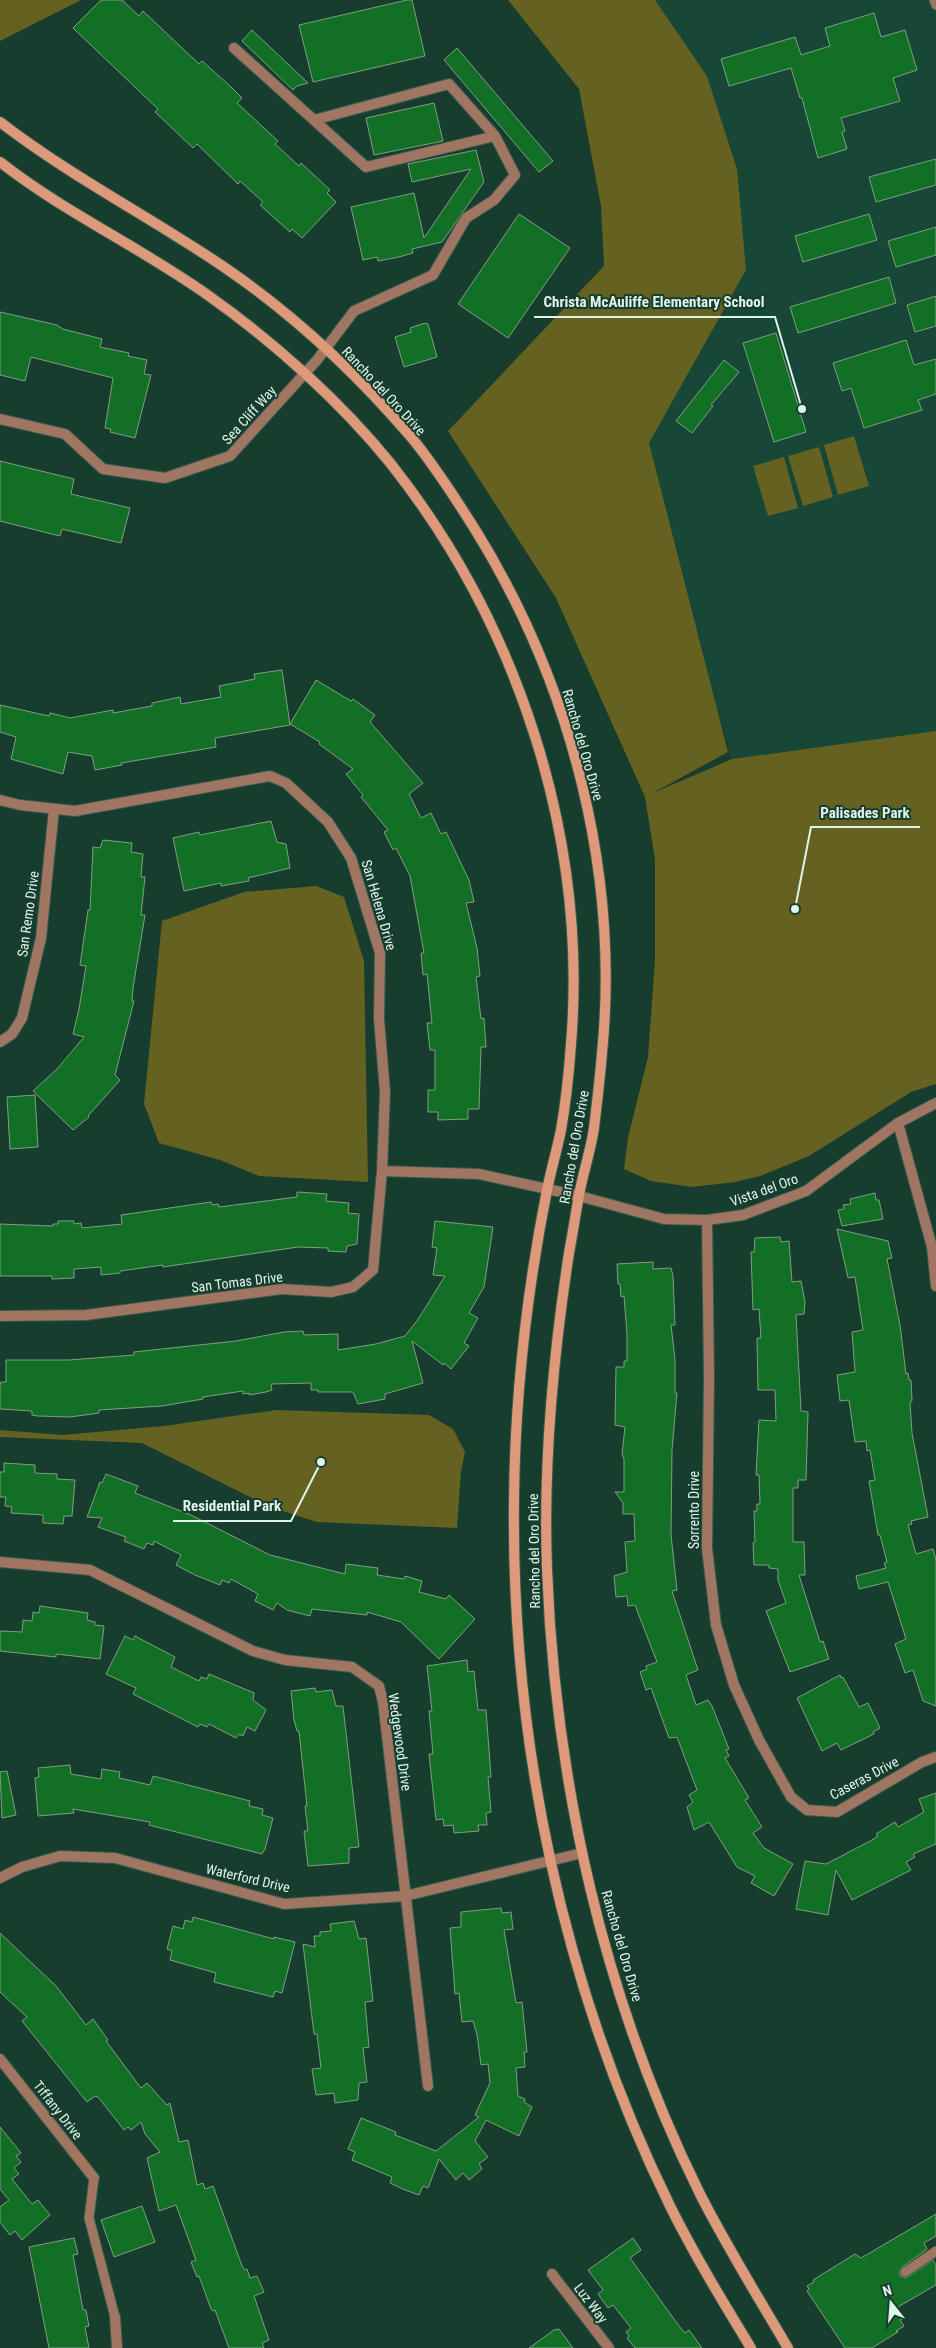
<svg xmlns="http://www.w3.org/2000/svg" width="936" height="2348" font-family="'Roboto Condensed',sans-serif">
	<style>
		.built { fill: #174736 }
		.green { fill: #656121 }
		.building { fill: #126f26; stroke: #829e83 }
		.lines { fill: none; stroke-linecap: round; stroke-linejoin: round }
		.service-casing { stroke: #375a4d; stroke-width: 11 }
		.minor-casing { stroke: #375a4d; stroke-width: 12 }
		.secondary-casing { stroke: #375a4d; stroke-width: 12 }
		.service { stroke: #a07562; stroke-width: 9 }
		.minor { stroke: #a07562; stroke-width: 10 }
		.secondary { stroke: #dd9979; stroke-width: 10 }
		.labels { text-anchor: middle; stroke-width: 4; stroke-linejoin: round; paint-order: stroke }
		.street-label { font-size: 14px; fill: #dff4ea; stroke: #173d2f }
		.leader { fill: none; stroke: #dff4ea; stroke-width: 2 }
		.callout-dot { fill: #dff4ea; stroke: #173d2f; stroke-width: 2 }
		.callout-label { font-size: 15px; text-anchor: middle; font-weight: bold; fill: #dff4ea; stroke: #173d2f; stroke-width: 4; stroke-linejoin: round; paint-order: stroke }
	</style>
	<rect width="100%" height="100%" fill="#173d2f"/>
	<!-- built -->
	<path class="built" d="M655,0H936V731L732,759L686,607L649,443L686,376L737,169L707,76Z"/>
	<!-- green -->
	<path class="green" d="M0,0H81L0,41Z
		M508,0H655L707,76L737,169L746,270L649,443L728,752L653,793L732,759L936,731V1084L911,1092L809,1156L760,1176L735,1182L692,1187L651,1181L624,1169L628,1138L648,1057L655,960V859L645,797L556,598L448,431L604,266L601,206L579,89Z
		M854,436L869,486L838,495L824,445Z
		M819,447L833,497L803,506L788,456Z
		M784,457L798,508L768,516L753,466Z
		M316,886L344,897L364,961L368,1182L259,1176L220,1160L159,1143L144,1104L162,921L244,892Z
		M276,1410L429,1415L453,1429L465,1452L461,1471L457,1528L317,1522L270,1507L142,1443L0,1437V1430L62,1435L164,1426Z"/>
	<!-- building -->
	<path class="building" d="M101,0H122L139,16L143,11L199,64L202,61L229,85L242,98L237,103L278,141L275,144L299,166L301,163L330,190L327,193L336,202L302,238L292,229L290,232L260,205L263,202L240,181L238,184L197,144L193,148L155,112L158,109L73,28Z
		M407,0H412L425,56L313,82L299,25Z
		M874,13L881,37L905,30L917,70L893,78L900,101L841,118L845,131L842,132L847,149L818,158L802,98H800L791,68L729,86L721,59L795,37L801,55L830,46L825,28Z
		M252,30L308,83L297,86L293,90L242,41Z
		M457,48L553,161L539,172L444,60Z
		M434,103L443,141L374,155L366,118Z
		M476,150L484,182L442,242L412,249L413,253L399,257L378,261L377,257L363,260L351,207L414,193L424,238L471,169L412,182L408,164Z
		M936,159V185L876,202L869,177Z
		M519,214L570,248L508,338L458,304Z
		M869,214L877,240L803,262L795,236Z
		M936,227V255L896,267L888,241Z
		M889,277L896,303L798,333L790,307Z
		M936,296V326L915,332L907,305Z
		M0,312L57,325L63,329L102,339L100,347L129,353L128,356L147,360L144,374L151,375L135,438L110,432L111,429L105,428L113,378L31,357L25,381L0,375Z
		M425,323L428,324L437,357L404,367L395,337L411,332L410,328Z
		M776,333L806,432L774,442L743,343Z
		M906,340L914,365L936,359V394L918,400L922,410L864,428L851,388L842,391L833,363Z
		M724,360L739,372L711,405L713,406L692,433L676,421Z
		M0,461L74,479L71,494L130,508L121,543L62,529L60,536L0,521Z
		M282,670L290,725L215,738L216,747L121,763L122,765L95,770L92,756L68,752L63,774L11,759L16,737L0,732V705L49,716L50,713L70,718L113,710V713L152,706V703L180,697L181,704L221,697L219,686L255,679L254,674Z
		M316,680L351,701L353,699L375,715L370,722L423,783L409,794L421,818L431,813L441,834L446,832L469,880L474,902L466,903L477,948L480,976L476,977L481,1019L484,1018L486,1047H481L479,1109H468V1119L438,1120V1112H428V1090H435V1050H430L427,1023H432L427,974L423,975L421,953H424L410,876L396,848L393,850L384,832L388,830L361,797L363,795L346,774L353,769L319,744L320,742L290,724Z
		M271,821L277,842L286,844L290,868L248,878L249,881L221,886V883L184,891L173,838L199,832L200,835Z
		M103,840L132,843L131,852L143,854L141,877H145L141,915H145L133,988L132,1001H134L115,1075L120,1080L88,1116L89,1117L73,1130L33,1091L57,1069L84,1037L73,1034L79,1009L86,966L80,965L88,910H90L93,847L100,848Z
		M35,1095L38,1147L10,1149L7,1097Z
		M297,1192L327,1194L326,1201L349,1203L348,1213L359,1214L357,1244L347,1246L346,1252L328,1251V1248L298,1247L163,1267V1265L120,1271V1273L101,1275V1267L74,1269V1278L52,1279V1276H0V1224L53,1226V1224H58V1221H74V1224L81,1223L82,1228L122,1224L121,1215L211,1202L212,1205L218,1204L219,1207L297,1197Z
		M875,1193L876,1200H879L883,1219L842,1226L838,1210L844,1209L843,1205L851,1204L850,1199Z
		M435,1221L493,1227L484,1287L469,1313L478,1318L464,1343L469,1346L451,1369L444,1363L443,1365L412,1341L423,1383L385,1394V1399L358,1404L353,1392H318V1390H311V1383L271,1384L272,1390L266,1392L249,1395V1393L243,1394V1391L203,1397V1399L162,1406L99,1410V1413L70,1417L38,1416L32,1415V1411L0,1409V1385L1,1382H6V1360H69L134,1355V1352L236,1341L284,1332L303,1331L304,1335L338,1334V1350L376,1344L405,1336L419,1318L445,1276L433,1275L437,1248L432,1247Z
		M837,1229L888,1241L892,1258L887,1259L900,1325L906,1374L908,1373L909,1380H911L912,1401L910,1402L912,1433L928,1517L911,1521L912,1524L908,1525L916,1554L933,1549L936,1560V1706L923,1701L913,1670L905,1673L895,1644L906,1639L888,1582L859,1589L856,1576L886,1568L884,1563L887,1562L880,1535H878L869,1481L875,1480L870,1450L867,1451L866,1441L855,1442L849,1400L840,1401L837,1375L855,1372L852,1332L863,1330L855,1277L848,1278Z
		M780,1237L781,1242L789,1241L792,1282L801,1281L805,1302L804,1314L796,1315L801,1411L808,1412L806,1480H798V1488H793V1542H804L805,1575H799L820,1642L823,1641L829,1659L790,1672L766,1611L786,1603L778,1580V1569L769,1568V1565H754L753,1543L755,1542L754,1511H757V1504H760L759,1475H756L759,1420L776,1421L775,1390H758L757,1338H761L759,1309L753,1310L751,1252H754L755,1238Z
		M653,1262V1269L671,1268L673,1276L675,1325H671L675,1359V1393H677L672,1450L671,1535L677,1590L672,1591L698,1670L686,1675L696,1705L708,1700L712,1706L729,1749L726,1750L729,1756L725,1758L749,1798L745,1800L762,1827L753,1833L764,1848L793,1864L774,1896L751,1883L755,1876L737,1867L709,1822L694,1830L687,1807L693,1802L689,1795L697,1790L677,1737L669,1738L651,1688L646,1690L640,1672L647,1669L646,1666L657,1662L635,1605L628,1606L627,1596L616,1597L614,1576L627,1572L625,1542L635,1541L634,1514H623V1503L615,1492H624V1459L622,1454L625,1427L615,1425L616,1367H624V1361H627V1334L624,1296L621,1297L620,1284H618L617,1264Z
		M4,1463L35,1465V1473L57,1474V1479L75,1480L72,1516H64L63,1524L43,1523V1515L11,1513L12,1507L5,1506L6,1497H0V1472H4Z
		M106,1474L138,1486L135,1493L191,1515L270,1555L345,1574L346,1564L378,1568L377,1575L404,1579L405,1576L422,1581L419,1592L446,1599L449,1595L475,1619L439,1659L401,1622L367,1612V1615L312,1609L310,1616L287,1610L277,1603L273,1610L255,1601L258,1594L231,1579L229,1583L222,1580L220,1585L195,1575L176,1565L181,1555L154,1541L153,1545L147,1543L144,1549L124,1541L126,1537L98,1527L102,1518L87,1517L100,1482L102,1483Z
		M40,1606L88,1613L87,1620L95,1622V1625L104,1626L100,1659L56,1654V1657L0,1651V1631L22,1632L23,1620L32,1621L33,1612L39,1613Z
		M125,1636L133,1640L135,1636L175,1657L171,1667L199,1681L201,1677L207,1679L209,1674L254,1693L253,1700L266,1710L255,1731L247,1727L243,1736L239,1734L236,1738L209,1724L207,1727L200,1724L198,1727L133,1694L136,1688L106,1674Z
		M467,1660L468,1672L474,1671L478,1710H486L491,1777H488L491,1812L486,1813L487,1825H478L479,1831L454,1833L453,1825L444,1826L443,1819L436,1820L429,1754H433L429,1711H432L427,1666Z
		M840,1675L841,1678L843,1677L859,1707L868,1703L880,1728L873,1732L874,1734L841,1750L837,1743L822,1751L797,1698Z
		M315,1688L316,1692L332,1690L336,1706H343L359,1847L349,1848V1863L308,1866L304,1831H308L305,1806H307L299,1731H297L294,1720L291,1691Z
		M70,1765L71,1774L101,1779L102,1769L120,1772L119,1778L150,1785L153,1776L250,1801L249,1806L263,1809L262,1815L273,1818L265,1849L262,1854L149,1825L150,1822L73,1809L74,1813L38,1816L35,1778L39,1777L38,1768Z
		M7,1771L16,1815L2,1818L0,1772Z
		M936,1793V1844L913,1854L915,1857L906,1862L911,1870L852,1900L836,1870L828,1915L796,1909L805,1861L826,1864L872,1840L878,1836L876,1834L895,1822L898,1827L924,1812L919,1799Z
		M501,1908L502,1913L511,1912L513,1929L504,1930L516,2003L522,2002L527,2052H524L525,2067L516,2068L518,2096L525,2099L524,2102L532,2107L519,2136L486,2120L475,2141L488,2157L479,2164L482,2169L469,2180L463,2173L456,2180L439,2159L428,2188L423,2186L419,2195L405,2190L390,2183L392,2177L352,2160L355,2152L348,2149L361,2118L396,2132L395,2135L436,2151L479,2117L475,2115L490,2083L488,2064L481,2065L477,2034L473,2021L462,2022L459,1993L455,1994L450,1928L461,1927V1912Z
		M193,1917L274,1939V1937L295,1942L282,1993L275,1991L273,1997L214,1982L216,1973L170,1960L172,1951L167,1949L173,1926L183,1929L185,1920L192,1922Z
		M354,1921L359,1939L366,1938L373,2001L365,2002L369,2047L363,2048L367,2082L359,2083L358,2100L335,2103L334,2093L316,2095L312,2069L321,2068L317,2034H314L303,1944L315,1947L314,1936H320V1932L331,1931L330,1924Z
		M0,1933L56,1986L86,2025L93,2019L108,2040L106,2041L141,2088L147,2083L167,2105L170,2103L179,2142L188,2140L197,2185L203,2183L205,2189L213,2186L242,2266L245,2270L247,2269L250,2278L257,2276L264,2292L254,2296L269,2340L262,2343L264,2348H229L215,2310L213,2311L211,2309L199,2276L197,2277L191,2262L196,2260L176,2205L159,2211L147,2158L160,2152L145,2134L141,2122L131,2130L128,2127L124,2130L98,2097L95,2096L87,2102L22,2021L27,2017L0,1992Z
		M0,2127L21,2153L16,2156L21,2162L14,2168L19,2174L12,2179L32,2204L38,2200L50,2215L22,2240L15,2231L10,2235L0,2222V2207L9,2200L0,2189Z
		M142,2206L155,2242L114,2257L101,2220Z
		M936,2214V2236L924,2243L927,2249L902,2267L899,2272L900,2276L906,2278L933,2260L936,2265V2285L896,2308L903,2319L900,2320L904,2326L896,2331L898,2332L872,2348H845L807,2291L809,2289L807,2286L814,2282L813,2280L855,2254L861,2258Z
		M74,2238L78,2254L73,2255L83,2310H86L89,2326L85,2327L89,2348H49L29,2247Z
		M633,2238L641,2250L630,2258L679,2326L685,2333L689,2330L702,2348H635L627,2338L629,2336L626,2332L631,2328L613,2305L608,2308L598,2294L603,2290L588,2270Z
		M559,2329L573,2348H529L554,2330Z"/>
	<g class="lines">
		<defs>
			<path id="service" d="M934,0L936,5
				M94,2178L89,2218L115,2317
				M905,2272L936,2251"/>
			<path id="minor" d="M314,120L449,84L495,136
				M0,419L65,434L103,469L165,478L230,456L317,360L354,311L433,275L466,218L494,200L515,175L495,136L366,167L234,48
				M0,800L20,805L75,811L270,776L286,783L328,822L351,858L380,953L379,1019L385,1092L382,1171L373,1270L353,1287L331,1292L282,1289L86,1315L0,1316
				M0,1042L12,1034L22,1018L41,938L54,809
				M898,1123L932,1247L936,1286
				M382,1171L479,1174L579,1196L664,1219L707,1220L743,1215L806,1191L898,1123L936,1103
				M707,1220L709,1377L707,1548L716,1625L734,1685L759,1740L791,1797L807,1810L837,1812L922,1762L936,1757
				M0,1562L90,1570L253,1651L285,1660L352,1667L379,1686L383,1702L428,2086
				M0,1878L22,1867L60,1856L115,1858L284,1904L405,1896L582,1853
				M0,2059L94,2178
				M552,2274L609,2348
				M115,2317L117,2348"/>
			<path id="secondary" d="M0,122C70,176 150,217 224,267C293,314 357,374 411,437C435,466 456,499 476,531C571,685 620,872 602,1053C600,1078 597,1103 594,1128C591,1149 584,1170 580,1190C576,1211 573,1232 569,1253C553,1357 543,1463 547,1569C555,1783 604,2001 700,2194C727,2247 758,2297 788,2348
				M0,162C65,213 142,248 209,296C274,342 341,402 391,464C519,626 588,838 571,1044C569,1072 566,1102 561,1130C557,1150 551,1170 547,1190C527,1291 515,1396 514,1499C511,1742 563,1989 671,2208C695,2256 723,2302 751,2348"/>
		</defs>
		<!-- service casing -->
		<use href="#service" class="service-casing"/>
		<!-- minor casing -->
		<use href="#minor" class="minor-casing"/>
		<!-- secondary casing -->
		<use href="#secondary" class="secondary-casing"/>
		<!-- service -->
		<use href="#service" class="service"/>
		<!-- minor -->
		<use href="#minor" class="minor"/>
		<!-- secondary -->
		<use href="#secondary" class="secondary"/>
	</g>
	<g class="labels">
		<!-- street labels -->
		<g class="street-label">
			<text transform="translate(384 391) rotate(47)" y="5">Rancho del Oro Drive</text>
			<text transform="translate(249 415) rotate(-48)" y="5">Sea Cliff Way</text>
			<text transform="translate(583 745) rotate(74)" y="5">Rancho del Oro Drive</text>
			<text transform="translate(379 905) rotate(74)" y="5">San Helena Drive</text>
			<text transform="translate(28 914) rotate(-82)" y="5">San Remo Drive</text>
			<text transform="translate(574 1147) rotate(-80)" y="5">Rancho del Oro Drive</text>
			<text transform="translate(764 1190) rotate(-20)" y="5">Vista del Oro</text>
			<text transform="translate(237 1282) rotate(-7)" y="5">San Tomas Drive</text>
			<text transform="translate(694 1510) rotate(-90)" y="5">Sorrento Drive</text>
			<text transform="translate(534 1551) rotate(-91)" y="5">Rancho del Oro Drive</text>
			<text transform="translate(400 1742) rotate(82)" y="5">Wedgewood Drive</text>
			<text transform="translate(864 1778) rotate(-28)" y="5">Caseras Drive</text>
			<text transform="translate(248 1878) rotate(13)" y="5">Waterford Drive</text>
			<text transform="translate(622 1946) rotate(74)" y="5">Rancho del Oro Drive</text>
			<text transform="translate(58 2110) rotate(52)" y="5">Tiffany Drive</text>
			<text transform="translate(591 2303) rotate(53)" y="5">Luz Way</text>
		</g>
	</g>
	<!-- callouts -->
	<path class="leader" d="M802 409L775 317H534M795 909L811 827H920M321 1462L291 1521H173"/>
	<g class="callout-dot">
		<circle cx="802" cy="409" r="5"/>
		<circle cx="795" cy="909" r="5"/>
		<circle cx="321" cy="1462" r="5"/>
	</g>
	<g class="callout-label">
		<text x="654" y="307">Christa McAuliffe Elementary School</text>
		<text x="865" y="818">Palisades Park</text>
		<text x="232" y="1511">Residential Park</text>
	</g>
	<!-- north arrow -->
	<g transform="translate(891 2303) rotate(343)" stroke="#173d2f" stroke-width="4" paint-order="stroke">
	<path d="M0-4L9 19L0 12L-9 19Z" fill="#dff4ea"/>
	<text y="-8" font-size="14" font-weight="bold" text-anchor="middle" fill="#dff4ea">N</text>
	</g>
</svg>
